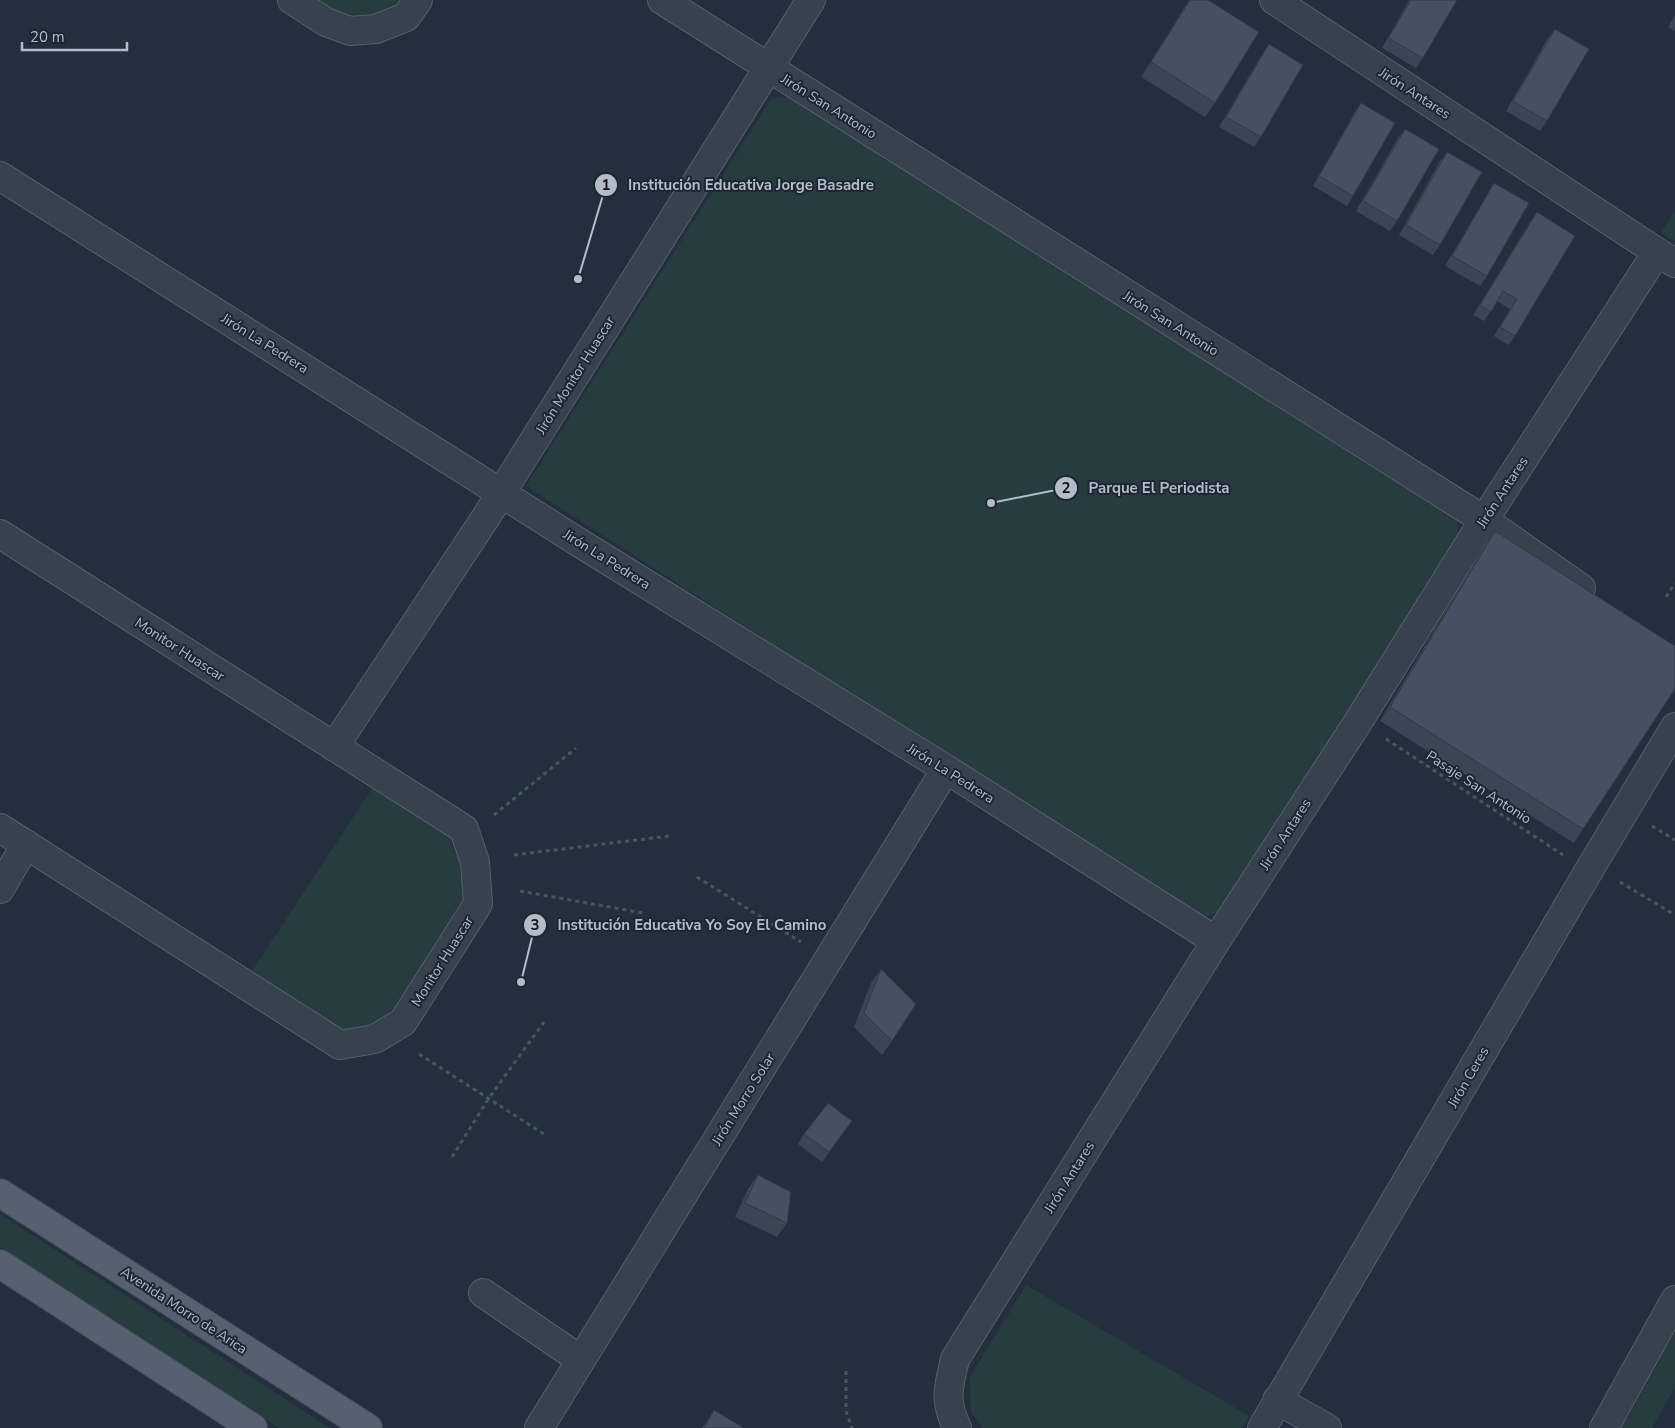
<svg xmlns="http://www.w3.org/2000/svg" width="1675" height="1428" font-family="'Nunito Sans',sans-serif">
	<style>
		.green { fill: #263c3f }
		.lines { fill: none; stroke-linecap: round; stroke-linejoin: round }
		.minor-casing { stroke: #565f6c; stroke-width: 30 }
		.major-casing { stroke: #414a57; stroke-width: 30 }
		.path { stroke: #44595c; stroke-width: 3; stroke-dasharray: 4 4; stroke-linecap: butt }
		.minor { stroke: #38414e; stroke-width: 28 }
		.major { stroke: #56606e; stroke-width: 28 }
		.wall { fill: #3b4654 }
		.building { fill: #455162; stroke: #303945 }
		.labels { text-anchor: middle; stroke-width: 4; stroke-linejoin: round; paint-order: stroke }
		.street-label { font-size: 14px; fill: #b4bcc9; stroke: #1d2633 }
		.leader { fill: none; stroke: #b4bcc9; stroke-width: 2 }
		.callout-dot { fill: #b4bcc9; stroke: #1d2633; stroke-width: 2 }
		.mark-label { font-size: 15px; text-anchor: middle; font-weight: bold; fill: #111 }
		.callout-label { font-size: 15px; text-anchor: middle; font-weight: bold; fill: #b4bcc9; stroke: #1d2633; stroke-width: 4; stroke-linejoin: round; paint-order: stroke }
	</style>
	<rect width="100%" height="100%" fill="#242f3e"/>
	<!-- green -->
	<path class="green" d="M302,0H408L370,26Z
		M788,97L1457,520L1458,540L1221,910L1201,920L526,486L771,99Z
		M1675,210V242L1661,233Z
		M373,787L456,835L471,876L469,910L411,1000L371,1032L343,1035L250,974Z
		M0,1214L330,1428H279L0,1247Z
		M1026,1285L1249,1416L1242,1428H983L971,1413L970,1377Z
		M1675,1333V1387L1652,1428H1622Z"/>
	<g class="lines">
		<defs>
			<path id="minor" d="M292,0L326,22L350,31L376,29L406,17L418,0
				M662,0L1484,520L1581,588
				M1274,0L1657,252L1675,263
				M0,176L583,545L946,769L1216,941
				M0,534L464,829L475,862L478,904L403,1022L375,1039L340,1045L0,828
				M334,747L486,517L811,0
				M0,889L26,844
				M483,1293L581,1360
				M1277,1400L1327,1428
				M539,1428L946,769
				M957,1428C944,1399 948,1389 955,1359L1216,941L1358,722L1484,520L1657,252
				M1262,1428L1588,872L1675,727
				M1604,1428L1675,1300"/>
			<path id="major" d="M0,1193L368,1428
				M0,1264L253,1428"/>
		</defs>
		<!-- minor casing -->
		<use href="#minor" class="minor-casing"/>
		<!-- major casing -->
		<use href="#major" class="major-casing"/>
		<!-- path -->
		<path class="path" d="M1666,597L1675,583
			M1386,739L1563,855
			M494,815L576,748
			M1652,826L1675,840
			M514,855L669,836
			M697,877L801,942
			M1620,882L1675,915
			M520,891L643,913
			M419,1054L547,1136
			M452,1157L489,1098L544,1022
			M846,1371V1411L852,1428"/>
		<!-- minor -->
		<use href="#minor" class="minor"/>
		<!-- major -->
		<use href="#major" class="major"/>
	</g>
	<!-- wall -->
	<path class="wall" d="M1189,0H1208L1215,103L1205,117L1141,77Z
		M1409,0H1457L1423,58L1416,68L1382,48Z
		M1675,15V31L1668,27Z
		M1555,29L1547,121L1540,131L1506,111L1548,38Z
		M1269,44L1261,137L1254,147L1219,127L1262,54Z
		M1361,103L1353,196L1347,206L1313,186L1354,113Z
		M1405,129L1397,221L1390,231L1356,211L1398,138Z
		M1447,152L1440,245L1433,255L1399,235L1440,161Z
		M1494,183L1487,276L1480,286L1445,266L1488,193Z
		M1537,212L1515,336L1508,345L1494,336L1510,309L1497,301L1484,321L1473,315L1530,222Z
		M1495,531L1583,829L1574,843L1380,721L1485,545Z
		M881,969L892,1041L882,1055L854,1027L871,983Z
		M852,1121L822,1162L798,1144L804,1134Z
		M758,1175L787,1223L777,1237L735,1217L748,1189Z
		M714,1410L744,1428H702Z"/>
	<!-- building -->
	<path class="building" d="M1190,0H1208L1259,32L1215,103L1151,62Z
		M1411,0H1457L1423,58L1388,38Z
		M1555,29L1589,49L1547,121L1513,101Z
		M1269,44L1303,65L1261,137L1226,117Z
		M1361,103L1395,123L1353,196L1319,176Z
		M1405,129L1439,149L1397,221L1363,201Z
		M1447,152L1482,172L1440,245L1406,225Z
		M1494,183L1529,203L1487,276L1452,256Z
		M1537,212L1575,236L1515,336L1500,327L1517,299L1503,291L1491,312L1480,305Z
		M1495,531L1675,646V689L1583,829L1390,707Z
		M881,969L916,1004L892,1041L864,1013Z
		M828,1103L852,1121L829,1152L804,1134Z
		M758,1175L791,1192L787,1223L745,1203Z
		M714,1410L744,1428H704Z"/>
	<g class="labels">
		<!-- street labels -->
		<g class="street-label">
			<text transform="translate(1415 93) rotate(33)" y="5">Jirón Antares</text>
			<text transform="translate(829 106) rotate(32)" y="5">Jirón San Antonio</text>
			<text transform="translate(1171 323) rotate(32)" y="5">Jirón San Antonio</text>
			<text transform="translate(265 343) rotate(32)" y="5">Jirón La Pedrera</text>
			<text transform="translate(575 375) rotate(-58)" y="5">Jirón Monitor Huascar</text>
			<text transform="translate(1502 492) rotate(-57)" y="5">Jirón Antares</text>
			<text transform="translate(607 559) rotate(32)" y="5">Jirón La Pedrera</text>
			<text transform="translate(180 649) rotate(33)" y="5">Monitor Huascar</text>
			<text transform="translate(951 773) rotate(32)" y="5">Jirón La Pedrera</text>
			<text transform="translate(1479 787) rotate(33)" y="5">Pasaje San Antonio</text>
			<text transform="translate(1285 834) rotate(-57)" y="5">Jirón Antares</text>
			<text transform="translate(442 961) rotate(-58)" y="5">Monitor Huascar</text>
			<text transform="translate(1468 1077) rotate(-60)" y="5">Jirón Ceres</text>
			<text transform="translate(743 1099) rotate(-58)" y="5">Jirón Morro Solar</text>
			<text transform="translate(1069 1177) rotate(-58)" y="5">Jirón Antares</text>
			<text transform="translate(184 1310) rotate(33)" y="5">Avenida Morro de Arica</text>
		</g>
	</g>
	<!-- callouts -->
	<path class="leader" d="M578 279L606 185M991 503L1066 488M521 982L535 925"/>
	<g class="callout-dot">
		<circle cx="578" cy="279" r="5"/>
		<circle cx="991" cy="503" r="5"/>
		<circle cx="521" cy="982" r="5"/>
		<circle cx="606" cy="185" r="12"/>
		<circle cx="1066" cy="488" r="12"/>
		<circle cx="535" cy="925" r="12"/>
	</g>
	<g class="mark-label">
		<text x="606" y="190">1</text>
		<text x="1066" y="493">2</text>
		<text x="535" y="930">3</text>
	</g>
	<g class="callout-label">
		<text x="751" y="190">Institución Educativa Jorge Basadre</text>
		<text x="1159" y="493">Parque El Periodista</text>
		<text x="692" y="930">Institución Educativa Yo Soy El Camino</text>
	</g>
	<!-- scale -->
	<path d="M22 42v8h105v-8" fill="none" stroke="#b4bcc9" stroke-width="2.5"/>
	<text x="30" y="42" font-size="15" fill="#b4bcc9" stroke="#1d2633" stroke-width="4" paint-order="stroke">20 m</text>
</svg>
